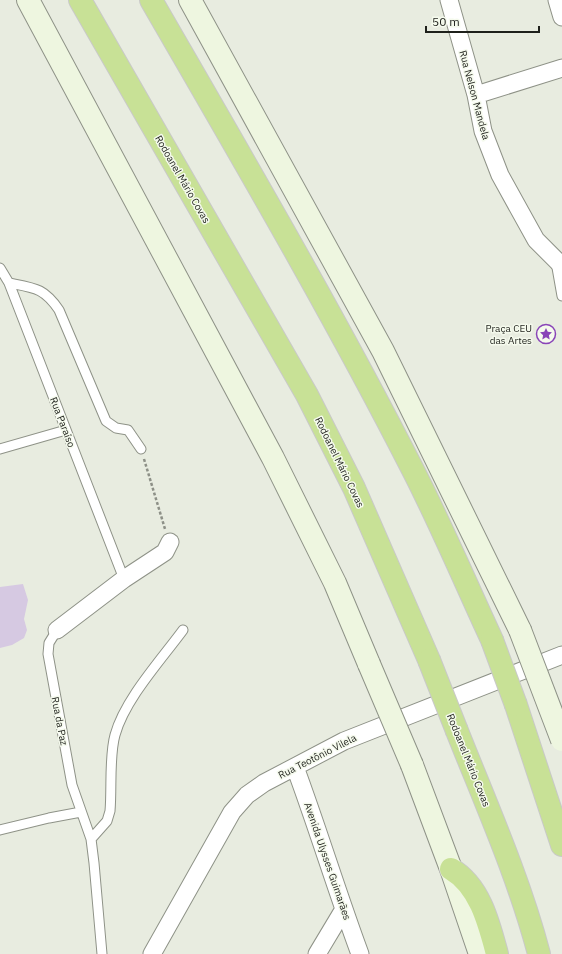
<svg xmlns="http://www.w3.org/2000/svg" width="562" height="954" font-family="'IBM Plex Sans',sans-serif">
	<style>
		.green { fill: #d6c9e2 }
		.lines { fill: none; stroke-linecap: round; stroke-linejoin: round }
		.lane-casing { stroke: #8e9287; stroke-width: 11 }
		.street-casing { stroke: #8e9287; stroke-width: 19 }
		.secondary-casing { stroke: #8e9287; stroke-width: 24 }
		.highway-casing { stroke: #c9c9c8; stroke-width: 24 }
		.path { stroke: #8d9087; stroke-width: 2.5; stroke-dasharray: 3 2; stroke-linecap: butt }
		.lane { stroke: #fff; stroke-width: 9 }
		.street { stroke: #fff; stroke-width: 17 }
		.secondary { stroke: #eef6e0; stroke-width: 22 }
		.highway { stroke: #c8e196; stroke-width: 22 }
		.secondary-bridge-casing { stroke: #8e9287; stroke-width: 24; stroke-linecap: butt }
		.highway-bridge-casing { stroke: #c9c9c8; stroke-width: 24; stroke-linecap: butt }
		.secondary-bridge { stroke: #eef6e0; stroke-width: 22 }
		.highway-bridge { stroke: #c8e196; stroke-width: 22 }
		.labels { text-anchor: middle; stroke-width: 3; stroke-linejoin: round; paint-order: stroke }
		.street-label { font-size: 10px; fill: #1e201b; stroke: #f5faed }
		.poi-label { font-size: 10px; fill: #1e201b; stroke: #f5faed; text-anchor: end }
	</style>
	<rect width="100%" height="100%" fill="#e8ece0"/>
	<!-- green -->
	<path class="green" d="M23,584L28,600L24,619L27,630L24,638L12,645L0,648V587Z"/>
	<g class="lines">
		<defs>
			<path id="lane" d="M556,262L562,296
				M0,268L9,283L124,579
				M9,283C35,288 44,288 59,310L106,421L116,428L128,430L141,449
				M0,449L66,430
				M57,630L49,643L48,654L72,785L91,839L94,863L102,954
				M0,830L49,818L81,812
				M91,839L107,821L110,811C112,788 109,756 115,735C125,699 161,660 183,630"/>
			<path id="street" d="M449,0L476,95L483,131L500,175L536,240L562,266
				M557,0L562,17
				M476,95L562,68
				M57,630L124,579L165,552L170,542
				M295,767C318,829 337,892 360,954
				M152,954L232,812L247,795L264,783L344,741L562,655
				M317,954L344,909"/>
			<path id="secondary" d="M28,0L273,458L335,583L369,664
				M190,0L383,351L520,630
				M412,765L451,869L480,954"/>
			<path id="highway" d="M80,0L307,395L354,488L429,660
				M151,0C241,156 332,311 414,472C442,527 466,584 492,640
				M516,705L562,845
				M457,731C486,804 519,878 539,954
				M451,869C480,886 489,924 497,954"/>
		</defs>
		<!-- lane casing -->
		<use href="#lane" class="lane-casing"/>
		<!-- street casing -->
		<use href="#street" class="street-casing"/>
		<!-- secondary casing -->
		<use href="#secondary" class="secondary-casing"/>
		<!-- highway casing -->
		<use href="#highway" class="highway-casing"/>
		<!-- path -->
		<path class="path" d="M144,459L165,529"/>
		<!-- lane -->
		<use href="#lane" class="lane"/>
		<!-- street -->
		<use href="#street" class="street"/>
		<!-- secondary -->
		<use href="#secondary" class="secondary"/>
		<!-- highway -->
		<use href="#highway" class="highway"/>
		<defs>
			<path id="secondary-bridge" d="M520,630L562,740
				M369,664L412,765"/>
			<path id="highway-bridge" d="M492,640L516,705
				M429,660L457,731"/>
		</defs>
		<!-- secondary-bridge casing -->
		<use href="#secondary-bridge" class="secondary-bridge-casing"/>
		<!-- highway-bridge casing -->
		<use href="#highway-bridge" class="highway-bridge-casing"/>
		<!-- secondary-bridge -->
		<use href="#secondary-bridge" class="secondary-bridge"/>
		<!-- highway-bridge -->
		<use href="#highway-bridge" class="highway-bridge"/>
	</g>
	<!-- icons -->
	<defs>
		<symbol id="sight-ring" viewBox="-11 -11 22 22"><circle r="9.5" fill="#f5faed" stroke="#8944b8" stroke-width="1.5"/><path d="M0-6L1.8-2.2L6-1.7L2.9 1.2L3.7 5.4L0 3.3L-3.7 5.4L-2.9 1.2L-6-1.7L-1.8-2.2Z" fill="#8944b8"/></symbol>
	</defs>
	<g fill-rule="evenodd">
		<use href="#sight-ring" x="535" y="323" width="22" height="22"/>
	</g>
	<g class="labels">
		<!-- street labels -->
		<g class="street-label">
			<text transform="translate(475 95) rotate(75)" y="4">Rua Nelson Mandela</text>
			<text transform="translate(183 179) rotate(60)" y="4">Rodoanel Mário Covas</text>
			<text transform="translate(63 422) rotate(69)" y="4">Rua Paraíso</text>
			<text transform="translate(340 462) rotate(64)" y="4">Rodoanel Mário Covas</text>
			<text transform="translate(60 721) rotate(79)" y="4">Rua da Paz</text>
			<text transform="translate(317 756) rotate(-27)" y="4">Rua Teotônio Vilela</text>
			<text transform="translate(469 760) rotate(68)" y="4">Rodoanel Mário Covas</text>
			<text transform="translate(328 861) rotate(71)" y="4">Avenida Ulysses Guimarães</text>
		</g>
		<!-- poi labels -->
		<g class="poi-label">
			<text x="532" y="332">Praça CEU<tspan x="532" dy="12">das Artes</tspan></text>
		</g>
	</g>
	<!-- scale -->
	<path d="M426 26v6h113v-6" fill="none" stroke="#1e201b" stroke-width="2"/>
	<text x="432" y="26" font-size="12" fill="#1e201b" stroke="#f5faed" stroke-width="3" paint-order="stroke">50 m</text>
</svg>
